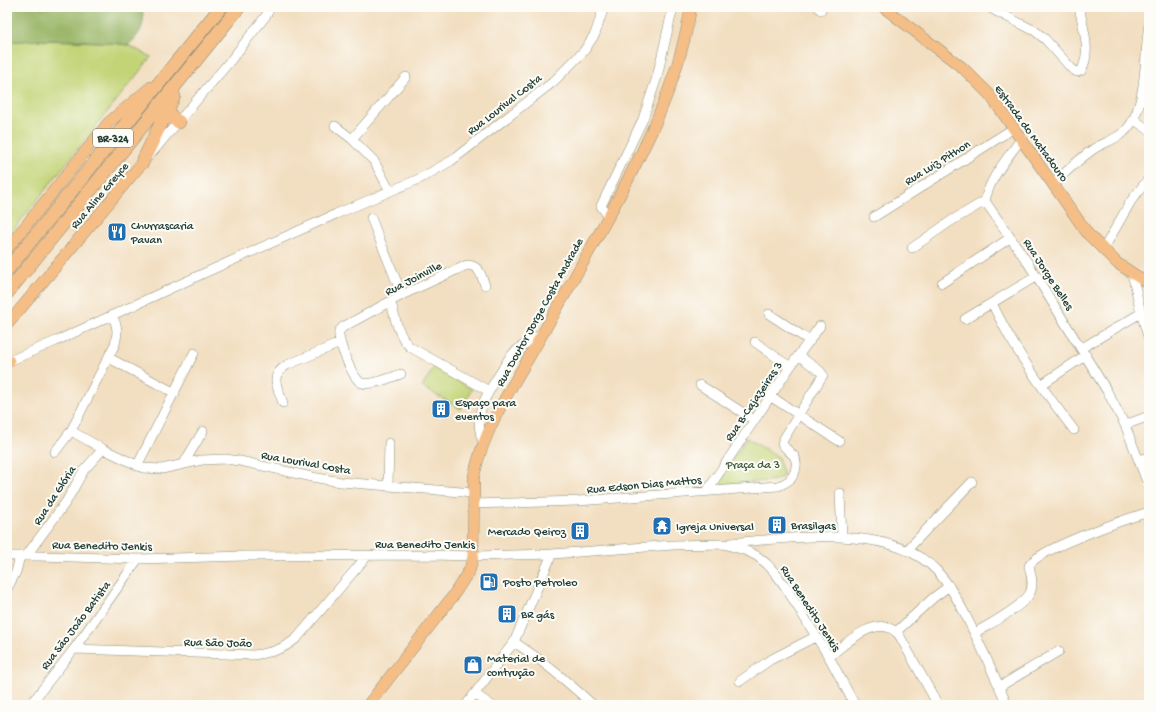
<svg xmlns="http://www.w3.org/2000/svg" width="1156" height="712" font-family="'Gochi Hand',sans-serif">
	<style>
		.green { fill: #c3d477; stroke: #718856 }
		.forest { fill: #9ab668; stroke: #5c7a4e }
		.lines { fill: none; stroke-linecap: round; stroke-linejoin: round }
		.minor-casing { stroke: #888e7a; stroke-width: 10 }
		.major-casing { stroke: #888e7a; stroke-width: 12 }
		.highway-casing { stroke: #888e7a; stroke-width: 14 }
		.minor { stroke: #fff; stroke-width: 9 }
		.major { stroke: #f6be87; stroke-width: 11 }
		.highway { stroke: #f6be87; stroke-width: 13 }
		.labels { text-anchor: middle; stroke-width: 4; stroke-linejoin: round; paint-order: stroke }
		.shield { fill: #fdfcf7; stroke: #62766e; stroke-width: 1 }
		.shield-label { font-size: 11px; font-weight: bold; fill: #1f3d34 }
		.street-label { font-size: 12px; fill: #1f3d34; stroke: #fdfcf7 }
		.poi-label { font-size: 12px; fill: #1f3d34; stroke: #fdfcf7; text-anchor: start }
		.park-label { font-size: 12px; fill: #405b41; stroke: #fdfcf7 }
	</style>
	<rect width="100%" height="100%" fill="#fdfcf7"/>
	<filter id="ink" filterUnits="userSpaceOnUse"><feTurbulence type="fractalNoise" baseFrequency=".025" numOctaves="2"/><feDisplacementMap in="SourceGraphic" scale="8" xChannelSelector="R" yChannelSelector="G"/><feConvolveMatrix kernelMatrix="1 2 1 2 8 2 1 2 1" color-interpolation-filters="sRGB"/></filter>
	<filter id="wash" filterUnits="userSpaceOnUse"><feTurbulence type="fractalNoise" baseFrequency=".012" numOctaves="4" result="noise"/><feDisplacementMap in="SourceGraphic" scale="16" xChannelSelector="R" yChannelSelector="G"/><feGaussianBlur stdDeviation="0.9" result="paint"/><feColorMatrix in="noise" values="0 0 0 0 0 0 0 0 0 0 0 0 0 0 0 0 0 1.4 0 .05"/><feComposite in="paint" operator="in"/></filter>
	<g filter="url(#wash)">
		<rect width="100%" height="100%" fill="#f2dec0"/>
		<!-- green -->
		<path class="green" d="M33,40L101,42L128,45L151,57L7,238V44L9,42Z
			M434,367L472,389L461,409L422,387Z
			M747,438L778,457L784,476L776,480L722,485L717,481Z"/>
		<!-- forest -->
		<path class="forest" d="M7,7H39L43,9L50,7H141C147,23 140,35 128,45C89,40 49,38 9,42L7,44Z"/>
	</g>
	<g filter="url(#ink)">
		<g class="lines">
			<defs>
				<path id="minor" d="M818,7L821,10
					M988,7L1035,31L1045,39L1072,69L1077,72L1081,71C1092,52 1083,27 1079,7
					M1148,7L1149,13
					M1133,119L1149,130
					M335,126L352,139L374,161L390,191
					M352,139L406,77
					M1021,139C1007,159 990,177 985,201L1028,263L1107,391L1125,425L1149,487
					M149,156L231,60L265,17L271,7
					M1053,184C1066,172 1080,158 1095,148C1104,143 1116,139 1124,132C1148,110 1144,54 1149,24
					M608,216L601,206L643,119L657,77L673,7
					M874,217L1014,128
					M371,218L402,295
					M912,248L951,221L985,201
					M1103,250L1131,201L1149,178
					M1132,273L1141,313L1149,340
					M942,283L1010,238
					M391,302C395,318 398,336 410,347L489,391
					M992,303C997,314 1003,325 1009,336C1028,369 1051,400 1074,430
					M769,314L810,341
					M965,319L1037,276
					M755,342L790,367
					M1082,348L1141,313
					M109,358L175,393
					M7,362L56,341L200,275L336,214L419,179L451,161L553,82L584,51L595,34L604,7
					M401,374C392,377 371,386 362,383C353,381 337,340 339,331L343,327L402,295L467,265C479,265 481,275 485,285
					M700,385L754,420
					M1041,385L1086,355
					M770,396L839,441
					M283,403C277,386 269,376 287,365L340,343
					M1125,425L1149,416
					M71,431L103,449L143,468L162,469L202,460L225,459L240,461L312,477L341,482L473,493
					M484,444C472,417 484,398 499,375C503,369 506,362 511,356C519,346 532,340 543,333
					M55,452L71,431L115,344C118,332 118,327 112,315
					M1139,460L1149,457
					M184,463L203,431
					M137,466L194,353
					M388,486L389,443
					M707,491L790,367L820,326
					M840,493L842,537
					M473,504L578,501L778,486C783,484 789,482 792,477C796,472 798,462 794,456C790,452 786,449 782,444L783,440L823,375L820,371L799,356
					M731,543C791,538 892,523 937,571C949,584 957,599 965,614C980,644 994,674 1007,705
					M907,550L972,482
					M7,556H38L138,559L245,556L431,555L473,556L552,554L673,545L724,544L747,551L757,556L767,564L776,574L786,588L829,657L855,705
					M26,556L66,502L84,470L103,449
					M7,589L16,572L20,556
					M896,632L933,598L949,586
					M975,633C988,625 1024,606 1030,593C1034,585 1031,575 1029,566C1035,550 1129,518 1149,512
					M514,642C542,660 568,682 593,705
					M74,649L254,655C273,652 282,650 297,638L367,556
					M829,657C844,645 875,614 896,632C899,634 901,638 903,642L938,705
					M740,681L770,660L815,637
					M999,687L1059,651
					M475,694L491,705
					M30,705L74,649L138,559
					M466,705L514,642L552,554"/>
				<path id="major" d="M883,7L963,68L990,95L1088,234L1117,263L1149,284
					M7,249L109,122L151,87
					M7,325L142,163
					M7,360L9,361
					M368,705L453,596L470,569L473,556L474,476C484,426 516,381 540,338C561,302 581,266 601,230C640,159 678,87 691,7"/>
				<path id="highway" d="M168,110L172,118L179,122
					M142,163L174,96
					M7,270L221,7
					M7,293L239,7"/>
			</defs>
			<!-- minor casing -->
			<use href="#minor" class="minor-casing"/>
			<!-- major casing -->
			<use href="#major" class="major-casing"/>
			<!-- highway casing -->
			<use href="#highway" class="highway-casing"/>
			<!-- minor -->
			<use href="#minor" class="minor"/>
			<!-- major -->
			<use href="#major" class="major"/>
			<!-- highway -->
			<use href="#highway" class="highway"/>
		</g>
	</g>
	<!-- icons -->
	<defs>
		<symbol id="restaurant-square" viewBox="-11 -11 22 22"><rect x="-9" y="-9" width="18" height="18" rx="4" fill="#1f6fb2" stroke="#fdfcf7"/><path d="M-5-6h1v4h1v-4h1v4h1v-4h1v5L-1.5 .5V6h-2V.5L-5-1ZM5-6V6H3V1.5H1.5Q1.5-4 5-6Z" fill="#fff"/></symbol>
		<symbol id="building-square" viewBox="-11 -11 22 22"><rect x="-9" y="-9" width="18" height="18" rx="4" fill="#1f6fb2" stroke="#fdfcf7"/><path d="M-4-6H4V6H1V3H-1V6H-4ZM-2.5-4.3h1.7v1.8h-1.7ZM.8-4.3h1.7v1.8H.8ZM-2.5-1h1.7V.8h-1.7ZM.8-1h1.7V.8H.8Z" fill="#fff"/></symbol>
		<symbol id="temple-square" viewBox="-11 -11 22 22"><rect x="-9" y="-9" width="18" height="18" rx="4" fill="#1f6fb2" stroke="#fdfcf7"/><path d="M0-6L5-2H3V0L6.5 2.5H4V6H1.5V3h-3V6H-4V2.5H-6.5L-3 0V-2H-5Z" fill="#fff"/></symbol>
		<symbol id="fuel-square" viewBox="-11 -11 22 22"><rect x="-9" y="-9" width="18" height="18" rx="4" fill="#1f6fb2" stroke="#fdfcf7"/><path d="M-5.5-6h7V0h2V4h1.3V-2.5L3-4.5l.8-.8L6-3V5H2.5V1h-1V6h-7ZM-4.2-4.7v3.2H.2V-4.7Z" fill="#fff"/></symbol>
		<symbol id="shop-square" viewBox="-11 -11 22 22"><rect x="-9" y="-9" width="18" height="18" rx="4" fill="#1f6fb2" stroke="#fdfcf7"/><path d="M-5-2.5h2.3a2.7 3.5 0 0 1 5.4 0H5L5.5 6h-11ZM-1.5-2.5h3a1.5 2.3 0 0 0-3 0Z" fill="#fff"/></symbol>
	</defs>
	<g fill-rule="evenodd">
		<use href="#restaurant-square" x="106" y="221" width="22" height="22"/>
		<use href="#building-square" x="430" y="398" width="22" height="22"/>
		<use href="#building-square" x="766" y="514" width="22" height="22"/>
		<use href="#temple-square" x="651" y="515" width="22" height="22"/>
		<use href="#building-square" x="569" y="520" width="22" height="22"/>
		<use href="#fuel-square" x="478" y="571" width="22" height="22"/>
		<use href="#building-square" x="496" y="603" width="22" height="22"/>
		<use href="#shop-square" x="462" y="654" width="22" height="22"/>
	</g>
	<g class="labels">
		<!-- shield labels -->
		<rect class="shield" x="93" y="129" width="40" height="18" rx="3"/>
		<g class="shield-label">
			<text x="113" y="142">BR-324</text>
		</g>
		<!-- street labels -->
		<g class="street-label">
			<text transform="translate(504 104) rotate(-38)" y="4">Rua Lourival Costa</text>
			<text transform="translate(1032 133) rotate(54)" y="4">Estrada do Matadouro</text>
			<text transform="translate(937 162) rotate(-32)" y="4">Rua Luiz Pithon</text>
			<text transform="translate(99 195) rotate(-50)" y="4">Rua Aline Greyce</text>
			<text transform="translate(1049 274) rotate(57)" y="4">Rua Jorge Belles</text>
			<text transform="translate(413 278) rotate(-27)" y="4">Rua Joinville</text>
			<text transform="translate(539 312) rotate(-61)" y="4">Rua Doutor Jorge Costa Andrade</text>
			<text transform="translate(753 401) rotate(-56)" y="4">Rua B-Cajazeiras 3</text>
			<text transform="translate(306 462) rotate(10)" y="4">Rua Lourival Costa</text>
			<text transform="translate(644 484) rotate(-5)" y="4">Rua Edson Dias Mattos</text>
			<text transform="translate(54 495) rotate(-57)" y="4">Rua da Glória</text>
			<text x="425" y="548">Rua Benedito Jenkis</text>
			<text transform="translate(102 545) rotate(1)" y="4">Rua Benedito Jenkis</text>
			<text transform="translate(811 608) rotate(57)" y="4">Rua Benedito Jenkis</text>
			<text transform="translate(75 625) rotate(-53)" y="4">Rua São João Batista</text>
			<text transform="translate(218 642) rotate(1)" y="4">Rua São João</text>
		</g>
		<!-- poi labels -->
		<g class="poi-label">
			<text x="131" y="229">Churrascaria<tspan x="131" dy="14">Pavan</tspan></text>
			<text x="455" y="406">Espaço para<tspan x="455" dy="14">eventos</tspan></text>
			<text x="791" y="529">Brasilgas</text>
			<text x="676" y="530">Igreja Universal</text>
			<text x="566" y="535" text-anchor="end">Mercado Qeiroz</text>
			<text x="503" y="586">Posto Petroleo</text>
			<text x="521" y="618">BR gás</text>
			<text x="487" y="662">Material de<tspan x="487" dy="14">contrução</tspan></text>
		</g>
		<!-- park labels -->
		<g class="park-label">
			<text x="753" y="468">Praça da 3</text>
		</g>
	</g>
	<!-- margin -->
	<rect width="1156" height="712" fill="none" stroke="#fdfcf7" stroke-width="24"/>
</svg>
